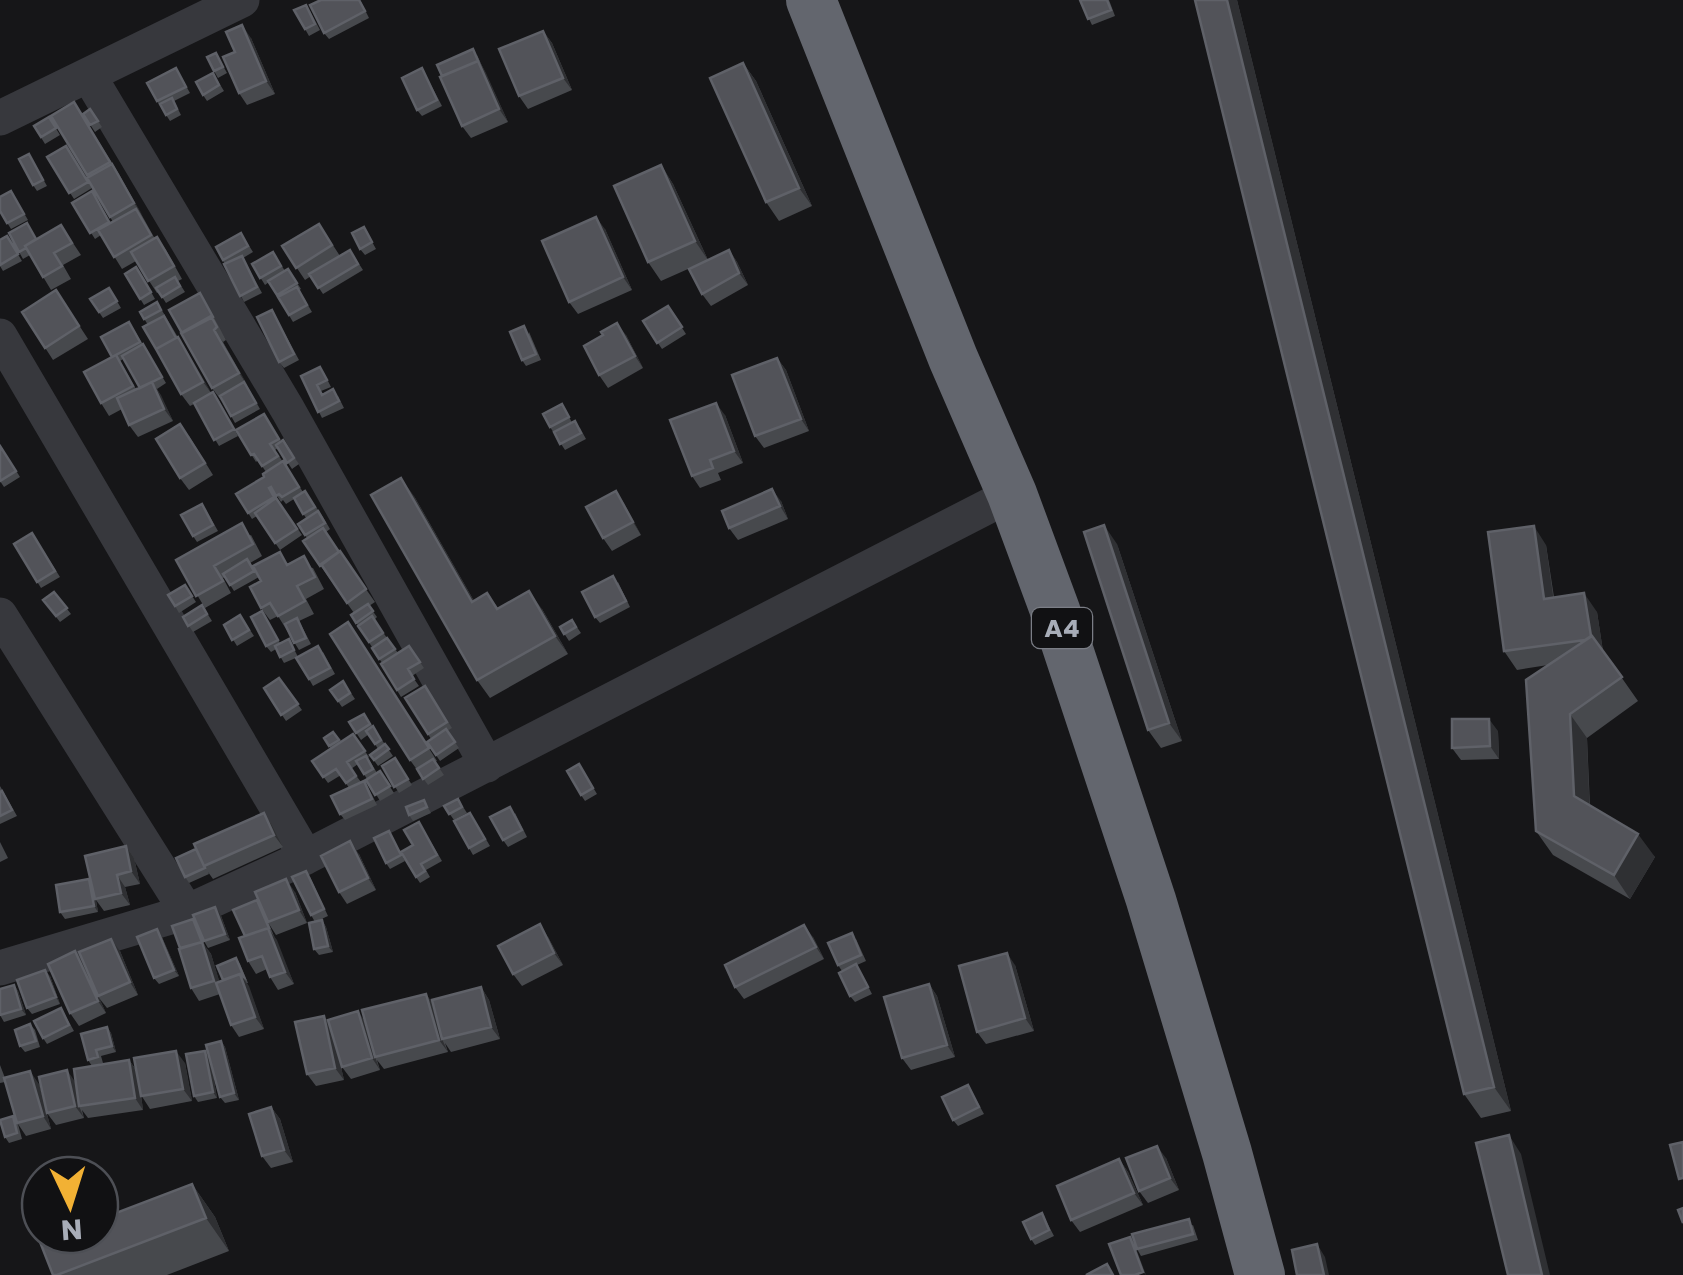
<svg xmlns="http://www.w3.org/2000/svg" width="1683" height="1275" font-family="Poppins,sans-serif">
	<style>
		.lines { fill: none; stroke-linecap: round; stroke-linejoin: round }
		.minor { stroke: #37383d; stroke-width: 35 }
		.highway { stroke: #63666e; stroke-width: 50 }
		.wall { fill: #47494d; fill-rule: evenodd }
		.shaded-wall { fill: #2f3033 }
		.building { fill: #525359; stroke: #5f6168; stroke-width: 2.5 }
		.labels { text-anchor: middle; stroke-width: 8; stroke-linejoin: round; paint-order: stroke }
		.shield { fill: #111113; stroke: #7b7e86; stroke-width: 2.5 }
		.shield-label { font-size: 25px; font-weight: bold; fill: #a8adb8 }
	</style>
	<rect width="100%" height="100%" fill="#161618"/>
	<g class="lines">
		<!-- minor -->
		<path class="minor" d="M89,76L288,410L487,765
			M0,118L242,0
			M0,336L306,857
			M0,615L187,912
			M0,968L187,912L306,857L1012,494"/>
		<!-- highway -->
		<path class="highway" d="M811,0L953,358L1012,494L1056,613L1151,900L1227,1153L1260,1275"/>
	</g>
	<!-- wall -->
	<path class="wall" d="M360,0L369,18L329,39L324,33Z
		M1080,0H1109L1115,16L1092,25Z
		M1195,0H1237L1511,1111L1481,1118L1464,1094Z
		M310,11L320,30L309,36L305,29Z
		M543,31L552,43L572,90L528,109L519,96Z
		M251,38L275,94L247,105L239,93L235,52Z
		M216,53L227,73L218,78L214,71Z
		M477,55L508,122L471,138L462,126Z
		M743,63L756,81L812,206L779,221L766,202Z
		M176,68L190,93L174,101L181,115L170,121L157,101Z
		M422,68L442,106L422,116L417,110Z
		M213,73L224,91L207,101L203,95Z
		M74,102L119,174L155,239L157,237L166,250L182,279L178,281L185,292L166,303L159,292L157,293L136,261L122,269L101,235L95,239L72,203L92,191L111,223L113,222L87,178L89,177L51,116Z
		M90,109L102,127L95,132L83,114Z
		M49,117L60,135L45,144L34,126Z
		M66,146L92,188L74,199L47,157Z
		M29,154L47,186L37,191L33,185Z
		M661,165L673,184L708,260L729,250L737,262L748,285L711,306L702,294L706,261L661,281L648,262Z
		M11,191L28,220L11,229L0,211Z
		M61,225L81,255L63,265L71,279L51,290L30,255L23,259L19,252L37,239Z
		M364,227L376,249L365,255L360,249Z
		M605,229L632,290L578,314L569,302Z
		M241,233L253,252L243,258L262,293L244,302L216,247Z
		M7,236L22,261L3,271L0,266V240Z
		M327,236L340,256L350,250L363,270L323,294L311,276L305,280L282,246Z
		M273,252L285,271L288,269L301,289L299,290L312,312L293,322L269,282L265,285L252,264Z
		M125,274H141L155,299L144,305Z
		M109,288L121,308L103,318L90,299Z
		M56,290L88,339L53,360L22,312Z
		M204,299L226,340L223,342L260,409L235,423L222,400H221L212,388Z
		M157,302L211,393L213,392L218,399L238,436L219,446L194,404L190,406L181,394L148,325L140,312Z
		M668,306L686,334L662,349L643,321Z
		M272,310L299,360L284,368L279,362Z
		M133,328L166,383L157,389L173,421L138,437L129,425L122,409L109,416L101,403L112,357ZM123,359L140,388L136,389L120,361Z
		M529,332L541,360L526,366L522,360Z
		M626,335L643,368L608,388L599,375Z
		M777,358L786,370L809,431L764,448L755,436Z
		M324,373L331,387L321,391L323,395L338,396L344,408L322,418L301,376Z
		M566,410L572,423L580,428L586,439L565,450L550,427Z
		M264,414L281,442L283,440L299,464L292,469L278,448L275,450L303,492L305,491L323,517L330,529L326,532L375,602L369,606L377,617L374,620L398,653L409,646L424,668L412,676L419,686L401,697L381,664L382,663L372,647L351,615L354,613L303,541L307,538L298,524L306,518L294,499L286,504L283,500L281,502L275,493L274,494L302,535L280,550L257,516L252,519L236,494L264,477L266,472L258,460L256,462L236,430Z
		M725,415L743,463L718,473L721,480L700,488L692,476Z
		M189,436L213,475L189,490L180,478Z
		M0,445L20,477L4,487L0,481Z
		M616,491L641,535L612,551L603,538Z
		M414,496L474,601L487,593L498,608L542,609L568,654L490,698L477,680Z
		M781,501L788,519L738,540L729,528Z
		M206,510L218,531L197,542L193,536Z
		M32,533L60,577L41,588L14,544Z
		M251,535L262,556L250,563L259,577L234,591L225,577L223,578L231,593L205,608L176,560Z
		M1117,544L1182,741L1161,748L1148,730Z
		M1546,545L1554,597L1597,612L1603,651L1638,701L1587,738L1590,806L1655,857L1630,899L1553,855L1536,831L1548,665L1517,670L1504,651Z
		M288,564L313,568L324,589L306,599L314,614L299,621L311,644L299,650L278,616L270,620L261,608Z
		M618,582L630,607L600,623L595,617Z
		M185,585L196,602L179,613L175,606Z
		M54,592L71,614L60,622L43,600Z
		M202,605L212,621L193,632L183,617Z
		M240,615L254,636L237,646L224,625Z
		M266,617L280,643L289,639L298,657L284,663L276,649L271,652L266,646Z
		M572,620L581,633L569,641L560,627Z
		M357,635L437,761L435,762L444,775L428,785L410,760Z
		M323,652L335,674L313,686L309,679Z
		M279,678L302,710L286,721L264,688Z
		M343,681L355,699L342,707L330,690Z
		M425,686L452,728L447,731L459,748L440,761L427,742L431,739L405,698Z
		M364,714L393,756L378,766L370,755L378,749L369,734L361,740L349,722Z
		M1498,731L1499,759L1461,760L1452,748Z
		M333,732L340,742L353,734L369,757L368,758L377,773L380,771L394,793L380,801L358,764L351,769L361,782L364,781L368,787L377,805L345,820L340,814L349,788L341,775L328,783L312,761L331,749L324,738Z
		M395,758L412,785L399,793L382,766Z
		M579,764L597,794L585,801L581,795Z
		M0,786L17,816L0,824Z
		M458,799L467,813L454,820L444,806Z
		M424,800L431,813L413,821L409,815Z
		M264,813L272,825L283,847L213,879L208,872L209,874L189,883L185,877L196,849Z
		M515,813L527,837L508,847L503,840Z
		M474,819L490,846L473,855L469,848Z
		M419,822L442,861L426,870L430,877L420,883L416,877L413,845Z
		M389,831L405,861L390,869L386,863Z
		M0,842L8,858L0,862Z
		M126,846L134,858L140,884L125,887L130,905L104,911L96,900L98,912L65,919L60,912L89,879L91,882Z
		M359,854L376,890L347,904L339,892Z
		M310,877L328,916L315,922L311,915Z
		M295,892L307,923L276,935L269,924L294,984L278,990L270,977L267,969L256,974L248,961L245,936L261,906Z
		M215,907L220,913L230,940L208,948L204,941Z
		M193,919L197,925L205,946L211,954L219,981L223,980L236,958L240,964L248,983H247L264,1029L239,1037L231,1025L220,994L199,1001L191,988L180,948Z
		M322,920L326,927L333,952L319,955L314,949Z
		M157,929L161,935L179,976L159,984L154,978Z
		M548,937L563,965L522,986L513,974Z
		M813,937L824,959L744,999L735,987Z
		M856,939L866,961L857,965L872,994L855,1002L850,996L842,971L838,965Z
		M75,951L84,964L120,951L138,995L107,1008L99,998L106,1013L79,1026L70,1013Z
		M1015,965L1034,1031L986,1044L977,1032Z
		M50,976L60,1004L32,1014L27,1008Z
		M929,984L937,996L955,1057L911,1070L902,1058Z
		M14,985L18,991L26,1015L4,1022L0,1015Z
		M481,987L489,1000L500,1039L451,1052L445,1043L448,1052L384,1069L377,1060L380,1070L351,1079L342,1067L337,1050L344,1080L316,1086L307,1074L324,1016L330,1025L366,1022Z
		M61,1008L74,1031L47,1044L43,1038Z
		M30,1024L35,1030L40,1047L25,1052L20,1046Z
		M107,1027L111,1033L116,1052L101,1056L103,1063L96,1065L129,1060L137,1071L185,1063L192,1101L150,1109L141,1095L143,1110L88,1118L82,1110L84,1118L56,1125L47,1113L92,1066L88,1060Z
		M221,1041L225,1047L239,1100L225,1103L220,1097L210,1058L217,1098L198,1102L194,1096L210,1057Z
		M0,1065L5,1078L39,1084L51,1129L26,1136L18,1124L22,1139L9,1143L5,1137L13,1116L17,1121L5,1082L0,1083Z
		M968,1085L984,1114L958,1126L953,1120Z
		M271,1107L280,1119L293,1162L271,1168L262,1156Z
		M1166,1158L1179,1190L1148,1203L1139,1191Z
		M1119,1159L1128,1172L1143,1205L1080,1232L1071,1220Z
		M192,1184L215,1217L229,1251L167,1275H53Z
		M1042,1213L1054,1236L1035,1245L1031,1239Z
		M1193,1225L1198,1240L1141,1256L1137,1249Z"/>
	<!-- shaded-wall -->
	<path class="shaded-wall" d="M1227,0H1237L1511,1111L1494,1087Z
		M242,25L251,38L275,94L266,81Z
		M543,31L552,43L572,90L563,78Z
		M473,49L486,73L508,122L499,109Z
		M743,63L756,81L812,206L799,188Z
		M112,164L120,177L143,216L134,203Z
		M661,165L673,184L708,260L695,241Z
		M596,217L605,229L632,290L623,277Z
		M729,250L737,262L748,285L739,273Z
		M617,323L626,335L643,368L635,356Z
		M214,330L223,342L248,386L239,373Z
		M178,337L186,349L212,394L203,382Z
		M777,358L786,370L809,431L801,419Z
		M152,382L161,395L173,421L164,409Z
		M716,403L725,415L743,463L734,451Z
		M401,478L414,496L485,620L472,602Z
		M772,489L781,501L788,519L780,506Z
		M616,491L624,503L641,535L633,522Z
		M1104,525L1117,544L1182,741L1169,723Z
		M1534,526L1546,545L1556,617L1544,599Z
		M529,591L542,609L568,654L555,636Z
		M1584,593L1597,612L1604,658L1591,639Z
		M1570,714L1587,738L1590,820L1574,796Z
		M1489,719L1498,731L1499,759L1490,746Z
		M264,813L272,825L283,847L274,835Z
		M1638,834L1655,857L1630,899L1614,875Z
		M350,841L359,854L376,890L368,878Z
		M126,846L134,858L140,884L131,871Z
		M117,875L125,887L130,905L121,893Z
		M89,879L93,885L98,912L94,906Z
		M286,879L295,892L307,923L299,910Z
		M215,907L220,913L230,940L225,934Z
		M193,919L197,925L205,946L211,954L223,993L214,981Z
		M322,920L326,927L333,952L328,946Z
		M540,924L548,937L563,965L554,953Z
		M804,925L813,937L824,959L816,947Z
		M268,928L277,940L294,984L285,972Z
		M157,929L161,935L179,976L174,970Z
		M111,939L120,951L138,995L130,982Z
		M75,951L84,964L106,1013L98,1001Z
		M1007,953L1015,965L1034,1031L1025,1018Z
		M45,970L50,976L60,1004L56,997Z
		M240,974L249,986L264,1029L255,1017Z
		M929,984L937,996L955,1057L947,1045Z
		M14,985L18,991L26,1015L21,1009Z
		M481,987L489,1000L500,1039L491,1027Z
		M426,994L435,1006L442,1039L448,1052L439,1040Z
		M358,1011L366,1023L375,1057L380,1070L372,1058Z
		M324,1016L332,1028L344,1080L335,1068Z
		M107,1027L111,1033L116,1052L112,1046Z
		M221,1041L225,1047L239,1100L234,1093Z
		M176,1051L185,1063L192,1101L183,1089Z
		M205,1051L210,1057L217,1098L213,1092Z
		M129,1060L138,1073L143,1110L135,1098Z
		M67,1070L76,1083L79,1106L84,1118L75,1106Z
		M30,1071L39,1084L51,1129L43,1116Z
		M271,1107L280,1119L293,1162L284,1150Z
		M1509,1135L1521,1154L1550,1275H1542Z
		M1157,1146L1166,1158L1179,1190L1170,1178Z
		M1119,1159L1128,1172L1143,1205L1134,1193Z
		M192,1184L215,1217L229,1251L206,1218Z
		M1130,1237L1134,1243L1146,1275L1143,1272Z
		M1317,1244L1325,1257L1329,1275H1324Z"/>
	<!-- building -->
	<path class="building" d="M321,0H359L365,11L324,33L310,5Z
		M1080,0H1107L1111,10L1088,19Z
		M1195,0H1227L1494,1087L1464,1094Z
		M306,5L315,24L305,29L294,10Z
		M242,25L266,81L239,93L223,57L235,52L226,32Z
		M543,31L563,78L519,96L499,49Z
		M473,49L479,63L478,61L442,76L437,65Z
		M216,53L223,67L214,71L207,57Z
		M478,61L499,109L462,126L440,77Z
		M743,63L799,188L766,202L710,78Z
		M176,68L186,87L157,101L147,83Z
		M422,68L437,100L417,110L402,78Z
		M213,73L219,85L203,95L196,82Z
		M172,98L177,109L166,115L160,104Z
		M74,102L110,162L87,175L51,116Z
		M90,109L98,121L90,125L83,114Z
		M49,117L56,128L41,137L34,126Z
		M66,146L88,182L69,193L47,157Z
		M29,154L43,180L33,185L19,159Z
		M112,164L134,203L110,217L87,178Z
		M661,165L695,241L648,262L614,186Z
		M11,191L24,214L7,223L0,211V197Z
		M92,191L109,222L90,233L72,203Z
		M136,209L151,235L114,257L98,230Z
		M596,217L623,277L569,302L542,241Z
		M27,223L36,239L25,246L26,248L19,252L9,233Z
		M319,224L332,245L296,268L282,246Z
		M61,225L72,243L54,253L62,266L43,277L25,246Z
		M364,227L372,242L360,249L352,233Z
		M241,233L248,246L223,260L216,247Z
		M7,236L18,254L0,265V240Z
		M157,237L174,266L148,281L131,252Z
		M350,250L358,264L318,288L309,274Z
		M729,250L739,273L702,294L689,269Z
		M273,252L281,266L260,278L252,264Z
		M242,256L257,287L240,296L224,264Z
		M136,267L151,292L140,299L125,274Z
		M288,269L297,283L277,295L268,281Z
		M175,277L180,286L162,297L156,288Z
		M297,287L307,305L289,315L278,297Z
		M109,288L117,301L99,312L90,299Z
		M56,290L79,326L45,348L22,312Z
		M200,293L213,317L182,333L169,310Z
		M157,302L161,310L144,319L140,312Z
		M668,306L682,327L657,343L643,321Z
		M272,310L294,354L279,362L257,317Z
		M164,316L176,338L156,349L143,327Z
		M211,316L217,327L214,330L239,373L212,388L181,333Z
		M129,322L140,342L112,357L101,337Z
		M617,323L635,356L599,375L584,346L603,335L601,332Z
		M524,326L536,354L522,360L510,332Z
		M178,337L203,382L181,394L156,349Z
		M143,344L162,377L140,388L122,356Z
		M116,355L133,386L101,403L84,372Z
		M777,358L801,419L755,436L732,375Z
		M320,367L327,380L317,385L322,395L333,389L339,401L318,412L301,376Z
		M152,382L164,409L129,425L117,398Z
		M244,382L256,403L231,416L220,396Z
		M213,392L234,429L214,440L194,403Z
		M716,403L734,451L710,460L713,468L692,476L670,420Z
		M562,404L569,417L550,427L543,414Z
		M264,414L279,439L270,444L278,456L262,466L254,454L251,455L236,430Z
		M575,421L581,433L560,444L554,432Z
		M180,424L205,463L180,478L156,439Z
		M283,440L294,458L287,463L276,445Z
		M0,446L16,471L0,481Z
		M283,461L299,487L282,497L279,494L276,496L271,487L269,488L274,497L248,513L236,494L264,477L263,474Z
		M401,478L472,602L487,593L497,609L529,591L555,636L477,680L371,495Z
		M772,489L780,506L729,528L722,511Z
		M305,491L315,507L303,514L294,498Z
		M616,491L633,522L603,538L586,507Z
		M276,498L297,529L275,543L255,513Z
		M202,504L213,525L193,536L181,515Z
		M318,511L325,523L305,535L298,524Z
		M242,523L253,544L214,566L223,581L196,596L176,560Z
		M1104,525L1169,723L1148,730L1084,532Z
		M1534,526L1544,599L1584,593L1591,636L1585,640L1504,651L1488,532Z
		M323,528L339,552L320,566L303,541Z
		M32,533L55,571L37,582L14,544Z
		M340,551L366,589L347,603L321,564Z
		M280,552L287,565L304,556L315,577L297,586L305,601L278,616L270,603L261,608L250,587L261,581L253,566Z
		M247,559L254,571L230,585L223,574Z
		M613,576L626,601L595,617L582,592Z
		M185,585L192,596L175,606L168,595Z
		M54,592L67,608L56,616L43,600Z
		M368,604L373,611L356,623L351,615Z
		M202,605L207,614L188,626L183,617Z
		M262,611L278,640L266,646L251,617Z
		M240,615L249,630L232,640L224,625Z
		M372,616L383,633L369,642L358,626Z
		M297,618L306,638L294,643L285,624Z
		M572,620L576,627L564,634L560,627Z
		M348,622L429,748L410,760L330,634Z
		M1592,636L1622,677L1570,714L1574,796L1638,834L1614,875L1536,831L1526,680Z
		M387,638L395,649L379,659L372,648Z
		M289,639L294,650L280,657L275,646Z
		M318,646L330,668L309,679L296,658Z
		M409,646L420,662L408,669L414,679L397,690L381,664Z
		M279,678L298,704L281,715L264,688Z
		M343,681L350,693L338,701L330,690Z
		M425,686L447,722L428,734L405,698Z
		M364,714L370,724L356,733L349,722Z
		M1452,719H1489L1490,746L1452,748Z
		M373,726L381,740L375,744L366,731Z
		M446,729L455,742L436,755L427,742Z
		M333,732L339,740L329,746L324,738Z
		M353,734L365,751L347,762L356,776L346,783L336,769L323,777L312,761Z
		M385,744L389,749L374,760L370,755Z
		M366,756L373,769L364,774L356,761Z
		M395,758L408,779L394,787L382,766Z
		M433,759L439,768L423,779L417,769Z
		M579,764L593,788L581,795L567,771Z
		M380,771L390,786L375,795L366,780Z
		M364,781L372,799L340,814L331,796Z
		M2,791L12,810L0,816V792Z
		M458,799L462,807L449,814L444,806Z
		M424,800L427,807L409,815L406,807Z
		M510,807L522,830L503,840L490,817Z
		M264,813L274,835L204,866L194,844Z
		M470,813L485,839L469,848L454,821Z
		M419,822L437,855L421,864L425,871L416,877L401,852L413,845L404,830Z
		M389,831L401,855L386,863L374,838Z
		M350,841L368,878L339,892L321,856Z
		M126,846L131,871L117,875L121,893L95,899L85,856Z
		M196,849L205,868L185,877L176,858Z
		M306,871L324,909L311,915L292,877Z
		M89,879L94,906L60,912L56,885Z
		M286,879L299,910L268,922L255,892Z
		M257,900L269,928L245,936L233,910Z
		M215,907L225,934L204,941L193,915Z
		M193,919L202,942L180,948L172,926Z
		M322,920L328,946L314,949L309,923Z
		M540,924L554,953L513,974L498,946Z
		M804,925L816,947L735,987L725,965Z
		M268,928L285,972L270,977L262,956L248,961L239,938Z
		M157,929L174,970L154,978L137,937Z
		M852,933L861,955L838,965L828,943Z
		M111,939L130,982L98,996L79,952Z
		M202,942L214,981L191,988L179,949Z
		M75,951L98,1001L70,1013L48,964Z
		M1007,953L1025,1018L977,1032L959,966Z
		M236,958L244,977L240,974L223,980L217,966Z
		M856,964L868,987L850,996L839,973Z
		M45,970L56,997L27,1008L17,980Z
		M240,974L255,1017L231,1025L216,983Z
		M929,984L947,1045L902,1058L884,997Z
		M14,985L21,1009L0,1015V989Z
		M481,987L491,1027L442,1039L432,1000Z
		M426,994L439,1040L375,1057L362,1010Z
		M61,1008L69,1025L43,1038L34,1021Z
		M358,1011L372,1058L342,1067L328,1020Z
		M324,1016L335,1068L307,1074L295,1022Z
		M30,1024L36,1041L20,1046L15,1030Z
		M107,1027L112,1046L96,1050L98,1057L88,1060L81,1034Z
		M221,1041L234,1093L220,1097L206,1045Z
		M176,1051L183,1089L141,1096L134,1058Z
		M205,1051L213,1092L194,1096L186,1054Z
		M129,1060L135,1098L79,1106L74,1069Z
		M67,1070L75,1106L47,1113L39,1077Z
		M30,1071L43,1116L17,1123L4,1078Z
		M968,1085L979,1107L953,1120L942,1097Z
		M271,1107L284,1150L262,1156L249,1114Z
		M13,1116L17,1133L5,1137L0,1120Z
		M1509,1135L1542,1275H1508L1476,1143Z
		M1683,1142V1178L1679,1179L1670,1145Z
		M1157,1146L1170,1178L1139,1191L1126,1158Z
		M1119,1159L1134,1193L1071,1220L1057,1186Z
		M192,1184L206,1218L57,1275H53L40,1242L58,1235H100V1219Z
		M1683,1208V1223L1678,1210Z
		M1042,1213L1049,1230L1031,1239L1023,1222Z
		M1189,1219L1193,1234L1137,1249L1132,1234Z
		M1130,1237L1143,1272L1135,1275H1121L1109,1244Z
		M1317,1244L1324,1275H1297L1292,1250Z
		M1107,1264L1113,1275H1086Z"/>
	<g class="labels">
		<!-- shield labels -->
		<rect class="shield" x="1032" y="608" width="60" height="40" rx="8"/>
		<g class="shield-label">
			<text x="1062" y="637">A4</text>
		</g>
	</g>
	<!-- north arrow -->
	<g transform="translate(70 1205) rotate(176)"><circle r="48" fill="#111113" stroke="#4d4f55" stroke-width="2.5"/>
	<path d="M0-8L18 38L0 25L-18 38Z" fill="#f2b134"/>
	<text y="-15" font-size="28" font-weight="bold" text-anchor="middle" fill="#a8adb8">N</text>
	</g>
</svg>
